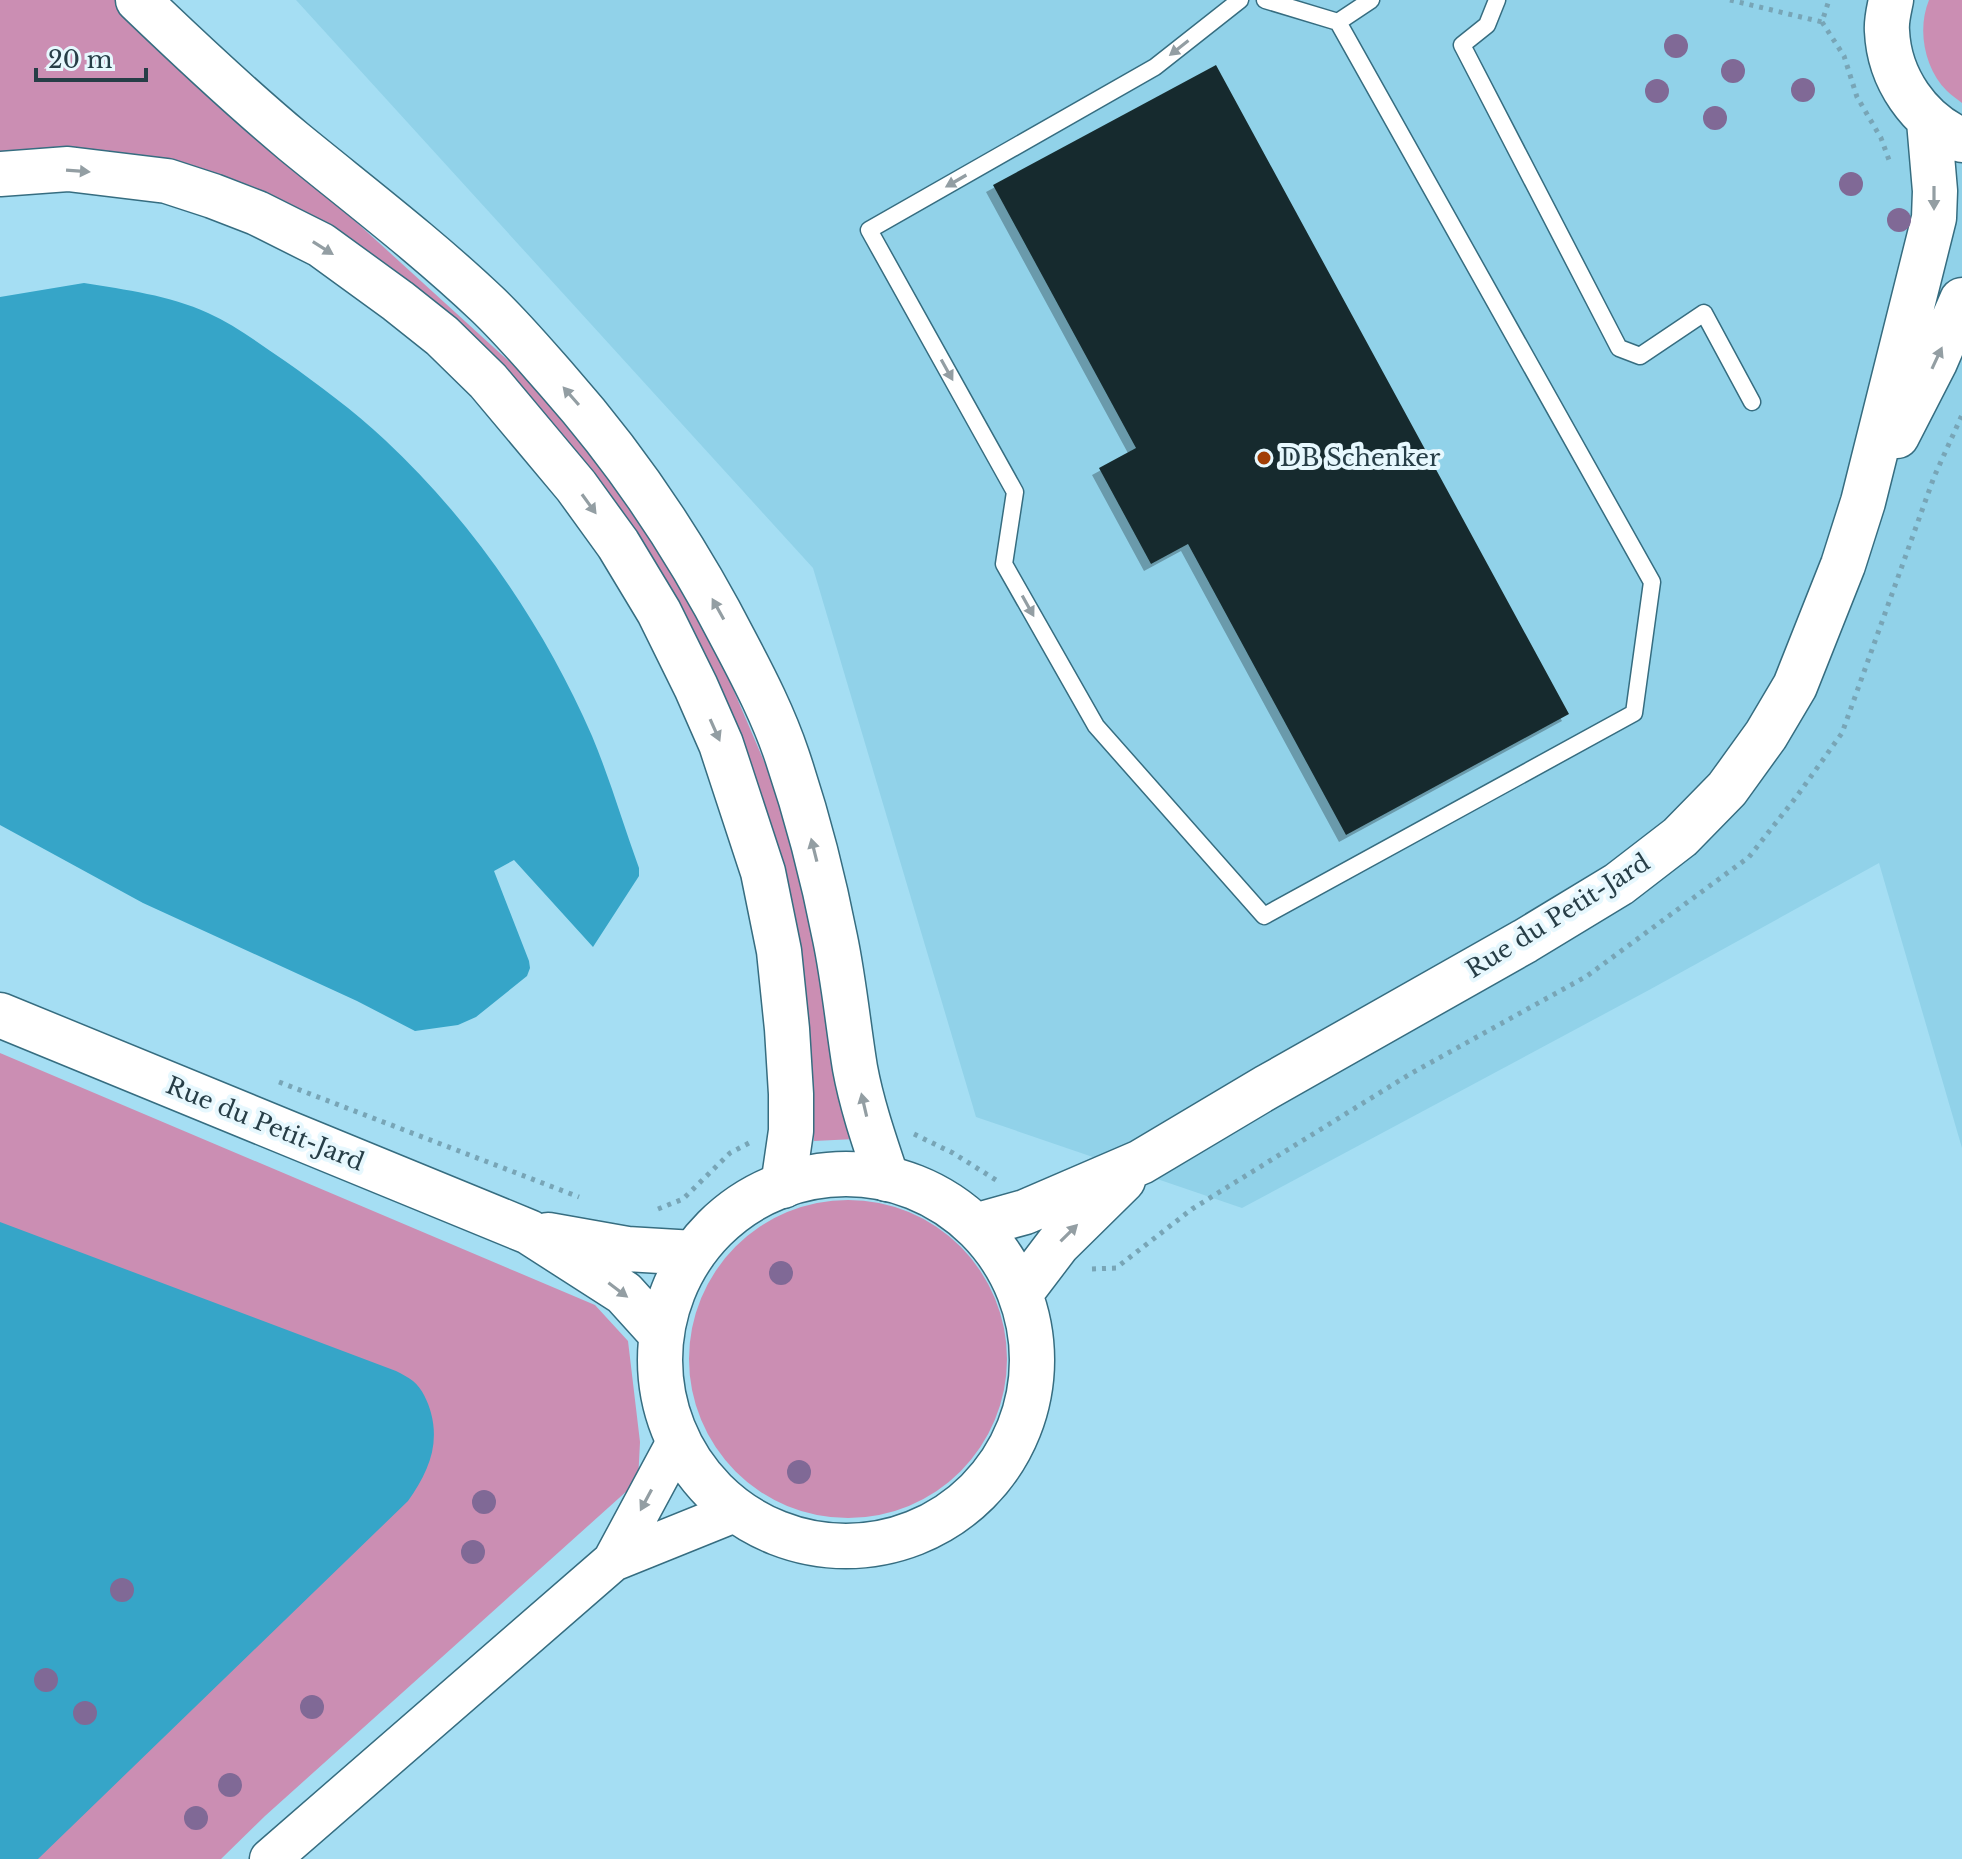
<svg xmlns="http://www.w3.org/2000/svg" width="1962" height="1859" font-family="'Libre Baskerville',serif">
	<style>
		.built { fill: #91d2e9 }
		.green { fill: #cb8eb3 }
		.water { fill: #36a5c8 }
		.building { fill: #172c2e; filter: url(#shadow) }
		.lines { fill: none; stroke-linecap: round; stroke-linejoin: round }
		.service-casing { stroke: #366d80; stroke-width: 19 }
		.tertiary-casing { stroke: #366d80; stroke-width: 43 }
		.secondary-casing { stroke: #366d80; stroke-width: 47 }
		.trunk-casing { stroke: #366d80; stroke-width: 47 }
		.motorway-casing { stroke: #366d80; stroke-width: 47 }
		.path { stroke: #78a5b6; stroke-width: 5; stroke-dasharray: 4 6; stroke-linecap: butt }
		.service { stroke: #fff; stroke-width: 16 }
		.tertiary { stroke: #fff; stroke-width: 40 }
		.secondary { stroke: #fff; stroke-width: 44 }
		.trunk { stroke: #fff; stroke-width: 44 }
		.motorway { stroke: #fff; stroke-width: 44 }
		.tree { fill: #806996 }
		.oneway { fill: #939ea3 }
		.poi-dot { fill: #a13e05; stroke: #e7f8fe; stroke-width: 3 }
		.labels { text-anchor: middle; stroke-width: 8; stroke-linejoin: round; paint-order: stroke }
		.poi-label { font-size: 24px; fill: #273e47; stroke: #e7f8fe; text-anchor: start }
		.street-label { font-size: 24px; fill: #273e47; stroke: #e7f8fe }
	</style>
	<defs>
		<filter id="shadow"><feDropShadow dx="-7" dy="7" stdDeviation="0" flood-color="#0004"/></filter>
	</defs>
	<rect width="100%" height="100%" fill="#a5def3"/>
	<!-- built -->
	<path class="built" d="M296,0H1962V1148L1879,863L1649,990L1242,1208L976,1117L813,568Z"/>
	<!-- green -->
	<path class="green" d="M0,0H117L130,16L557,405L701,614L784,808L836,1041L855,1139L814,1141L809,1043L607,502L228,180L109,152L0,161Z
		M1929,0H1962V103C1957,99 1951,95 1947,91C1924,68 1917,29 1929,0Z
		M0,1053L595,1305L628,1341L640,1442L638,1481L265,1816L221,1859H0Z
		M689 1359a159 159 0 1 1 318 0a159 159 0 1 1-318 0Z"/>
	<!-- water -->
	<path class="water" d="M84,283C126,290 169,295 208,313C235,325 260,344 285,361C319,385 354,411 385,440C473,522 544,626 592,736C610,779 623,824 639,868V876L593,947L514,860L494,871L529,961L530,968L527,976L476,1017L458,1025L415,1031L357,1001L143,903L0,825V297Z
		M0,1222L396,1371C402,1374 408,1377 413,1381C422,1388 428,1402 431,1413C440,1447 427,1474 408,1501L38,1859H0Z"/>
	<!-- building -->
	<path class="building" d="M1216,65L1569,714L1346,835L1188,544L1151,564L1099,468L1136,448L993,185Z"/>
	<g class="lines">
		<defs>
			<path id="service" d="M1240,0L1155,67L869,230L1015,492L1004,564L1096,726L1264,916L1634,713L1652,582L1338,22L1371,0
				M1265,0L1338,22
				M1497,0L1487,25L1462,45L1619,348L1640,356L1704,313L1752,402"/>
			<path id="tertiary" d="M613,1561L678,1440
				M270,1859L613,1561L737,1511"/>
			<path id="secondary" d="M1891,0C1889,10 1886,21 1887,31C1889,78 1919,122 1962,140
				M1897,436L1935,362L1962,300
				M0,1015L529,1232L624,1293L662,1335
				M660 1360a186 186 0 1 1 372 0a186 186 0 1 1-372 0Z
				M975,1226L1025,1212L1141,1162L1267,1087L1525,941L1619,884L1680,837L1727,789L1766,735L1795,686L1843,565L1863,502L1934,218L1935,191L1929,121
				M548,1235L627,1249L694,1253
				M1020,1294L1058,1244L1123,1180"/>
			<path id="trunk" d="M138,0C189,49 240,97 294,142C360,196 427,247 488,305C513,329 535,355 557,380C628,460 687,548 736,644C755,680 774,717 787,756C807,815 823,877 835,938C844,981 848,1025 855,1068C862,1106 875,1143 887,1179"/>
			<path id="motorway" d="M0,174L68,169L167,181L213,196L257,213L321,245L398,301L442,336L488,381L576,486L618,544L659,612L696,687L721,744L763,872L779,951L787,1029L791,1094V1131L783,1186"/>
		</defs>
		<!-- service casing -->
		<use href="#service" class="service-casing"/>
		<!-- tertiary casing -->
		<use href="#tertiary" class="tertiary-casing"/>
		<!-- secondary casing -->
		<use href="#secondary" class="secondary-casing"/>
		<!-- trunk casing -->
		<use href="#trunk" class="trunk-casing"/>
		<!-- motorway casing -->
		<use href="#motorway" class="motorway-casing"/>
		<!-- path -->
		<path class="path" d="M1730,0L1822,22L1829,0
			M1822,22L1844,56L1857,97L1881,138L1889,160
			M279,1082L579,1197
			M914,1134L953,1153L996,1180
			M658,1209L683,1199L730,1153L749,1143
			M1092,1269L1116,1268L1192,1209L1410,1074L1587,976L1749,857L1797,796L1842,733L1934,477L1962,415"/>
		<!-- service -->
		<use href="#service" class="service"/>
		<!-- tertiary -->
		<use href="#tertiary" class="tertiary"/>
		<!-- secondary -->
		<use href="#secondary" class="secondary"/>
		<!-- trunk -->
		<use href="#trunk" class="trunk"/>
		<!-- motorway -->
		<use href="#motorway" class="motorway"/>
	</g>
	<!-- trees -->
	<g class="tree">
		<circle cx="1676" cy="46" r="12"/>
		<circle cx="1733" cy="71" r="12"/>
		<circle cx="1803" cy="90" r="12"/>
		<circle cx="1657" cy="91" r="12"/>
		<circle cx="1715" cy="118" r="12"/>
		<circle cx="1851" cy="184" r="12"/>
		<circle cx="1899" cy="220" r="12"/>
		<circle cx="781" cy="1273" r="12"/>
		<circle cx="799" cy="1472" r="12"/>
		<circle cx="484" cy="1502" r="12"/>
		<circle cx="473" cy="1552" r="12"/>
		<circle cx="122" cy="1590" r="12"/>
		<circle cx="46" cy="1680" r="12"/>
		<circle cx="312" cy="1707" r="12"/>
		<circle cx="85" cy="1713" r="12"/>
		<circle cx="230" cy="1785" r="12"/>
		<circle cx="196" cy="1818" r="12"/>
	</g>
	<!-- one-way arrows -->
	<defs><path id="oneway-solid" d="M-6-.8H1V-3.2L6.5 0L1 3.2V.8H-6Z" transform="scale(2)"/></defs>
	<g class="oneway">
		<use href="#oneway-solid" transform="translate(1179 48) rotate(142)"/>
		<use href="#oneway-solid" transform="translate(78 171) rotate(4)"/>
		<use href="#oneway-solid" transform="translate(956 181) rotate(150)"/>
		<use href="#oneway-solid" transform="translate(1934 198) rotate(90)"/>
		<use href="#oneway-solid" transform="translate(323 248) rotate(32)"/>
		<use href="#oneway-solid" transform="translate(1937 358) rotate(-65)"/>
		<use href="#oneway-solid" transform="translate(947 370) rotate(61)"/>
		<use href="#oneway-solid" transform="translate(571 396) rotate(-131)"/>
		<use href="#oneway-solid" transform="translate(589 504) rotate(54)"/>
		<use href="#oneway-solid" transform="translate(1028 606) rotate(61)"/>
		<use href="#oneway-solid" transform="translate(718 609) rotate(-119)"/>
		<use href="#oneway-solid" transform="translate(715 730) rotate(66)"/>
		<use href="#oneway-solid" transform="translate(814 850) rotate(-104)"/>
		<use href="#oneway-solid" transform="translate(864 1105) rotate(-103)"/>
		<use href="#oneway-solid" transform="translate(1069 1233) rotate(-45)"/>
		<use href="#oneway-solid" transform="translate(618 1290) rotate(37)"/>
		<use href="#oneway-solid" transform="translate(646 1500) rotate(118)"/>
	</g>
	<!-- markers -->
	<circle class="poi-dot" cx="1264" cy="458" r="8"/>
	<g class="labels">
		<!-- poi labels -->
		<g class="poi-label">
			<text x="1280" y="466">DB Schenker</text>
		</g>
		<!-- street labels -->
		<g class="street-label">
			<text transform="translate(1558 916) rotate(-32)" y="8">Rue du Petit-Jard</text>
			<text transform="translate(265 1124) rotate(22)" y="8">Rue du Petit-Jard</text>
		</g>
	</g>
	<!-- scale -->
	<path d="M36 68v12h110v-12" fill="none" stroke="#273e47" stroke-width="4"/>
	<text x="48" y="68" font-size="24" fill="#273e47" stroke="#e7f8fe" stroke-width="6" paint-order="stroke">20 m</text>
</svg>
